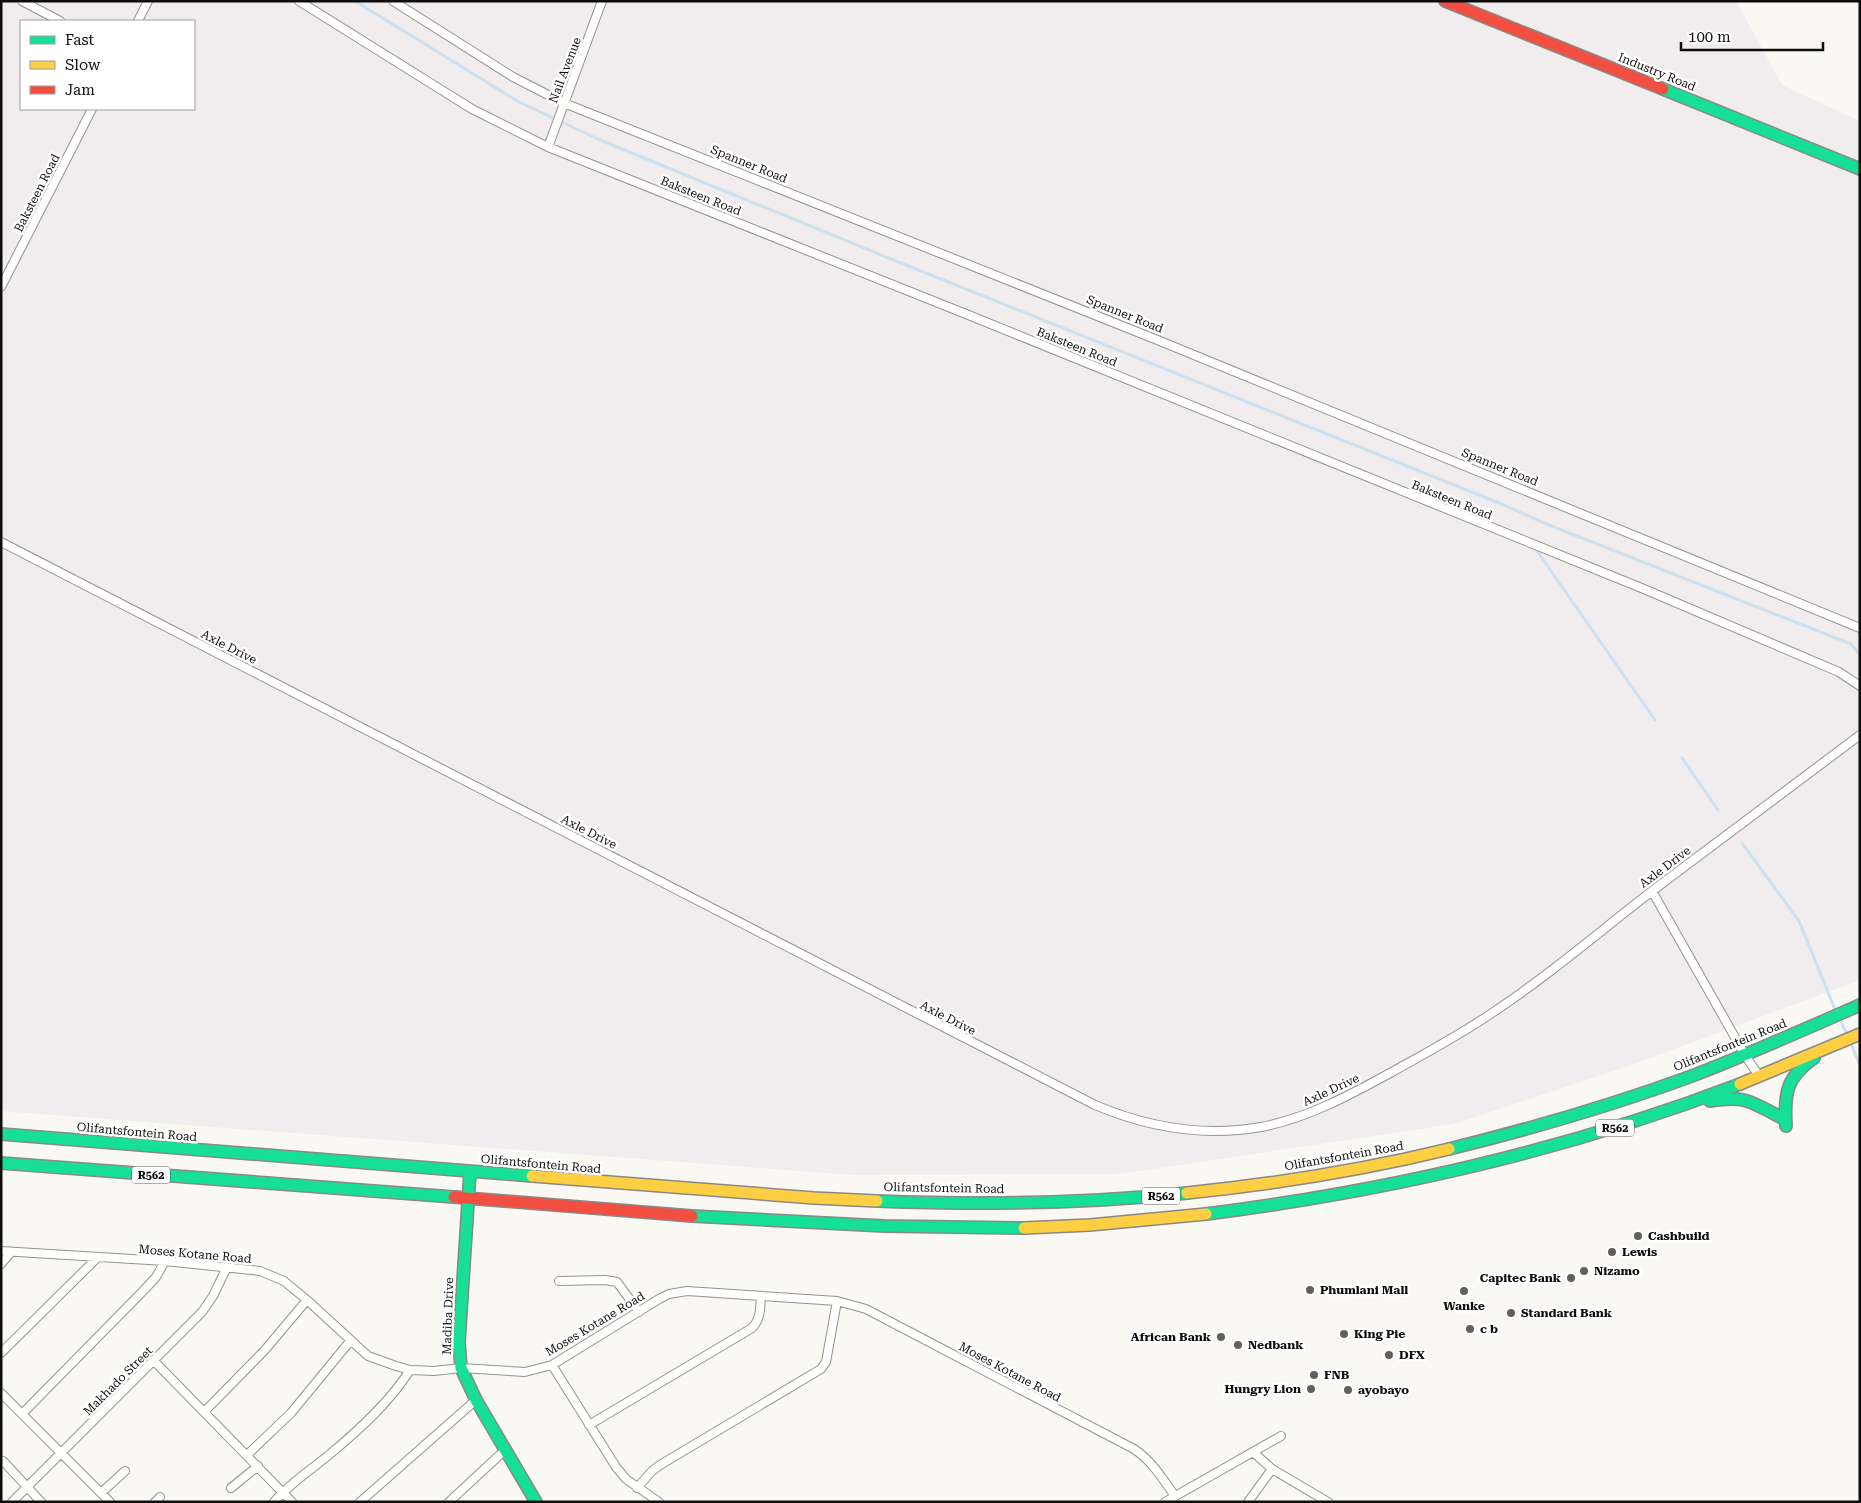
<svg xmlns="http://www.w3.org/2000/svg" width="1861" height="1503" font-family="'Roboto Serif',serif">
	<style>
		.industrial { fill: #f1ecee; fill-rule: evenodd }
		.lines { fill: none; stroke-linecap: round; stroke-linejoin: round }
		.stream { stroke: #cce0f0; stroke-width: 3 }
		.street-casing { stroke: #949390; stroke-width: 10 }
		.fast-casing { stroke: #8a8987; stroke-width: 14 }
		.slow-casing { stroke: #8a8987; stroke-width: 14 }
		.jam-casing { stroke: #8a8987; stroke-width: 14 }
		.street { stroke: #fefefd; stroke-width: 8 }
		.fast { stroke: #16e098; stroke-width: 11 }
		.slow { stroke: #ffcf43; stroke-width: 11 }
		.jam { stroke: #f24e42; stroke-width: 11 }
		.poi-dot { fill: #605f5d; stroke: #fff; stroke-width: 2 }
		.labels { text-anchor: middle; stroke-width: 5; stroke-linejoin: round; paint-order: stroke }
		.shield { fill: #fff; stroke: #565656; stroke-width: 1 }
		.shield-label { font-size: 11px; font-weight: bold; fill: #0d0d0d }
		.street-label { font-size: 12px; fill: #0d0d0d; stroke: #fff }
		.poi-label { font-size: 12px; font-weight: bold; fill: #0d0d0d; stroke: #fff; text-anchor: start }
	</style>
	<rect width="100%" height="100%" fill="#faf8f2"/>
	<!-- industrial -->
	<path class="industrial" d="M1,1H1736L1782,85L1860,121V980L1637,1063L1454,1124L1120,1174L853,1175L1,1111ZM21,21H194V109H21Z"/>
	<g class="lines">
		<!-- stream -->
		<path class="stream" d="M355,1L519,102L600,140L896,261L1504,505L1544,523L1851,644L1860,655
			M1537,551L1655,720
			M1682,758L1718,810
			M1742,843L1799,921L1836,1012
			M1839,1017L1848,1037
			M1850,1042L1860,1065"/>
		<defs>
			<path id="street" d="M22,1L60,21
				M299,1L472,109L548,147L966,314L1644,589L1839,672L1860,686
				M393,1L513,77L564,103L1155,339L1860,628
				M138,21L148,1
				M548,147L602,1
				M1,287L92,109
				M1,542L1095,1105C1147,1127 1204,1137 1261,1127C1308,1118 1350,1095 1392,1072C1426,1053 1460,1035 1492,1013C1548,976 1599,932 1652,891C1721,839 1791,787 1860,735
				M1652,891L1745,1055L1759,1076
				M1,1251L165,1261L260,1271L284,1281L307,1300L368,1356L396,1366L410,1370L434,1371L461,1368L525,1372L552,1365L659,1299L669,1294L687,1291L837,1301L866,1309L1134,1449C1152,1461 1162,1478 1175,1496
				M1,1264L11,1252
				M559,1281L605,1280L617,1282L639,1312
				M1,1353L98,1257
				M154,1361L292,1502
				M552,1365L616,1467L626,1479L659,1502
				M1,1393L110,1502
				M204,1412L264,1351L307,1300
				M22,1414L145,1289L156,1277L165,1261
				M589,1425L752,1328C761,1319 760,1308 761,1296
				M1253,1452L1272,1469L1328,1502
				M247,1455L291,1413L351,1340
				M3,1461L41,1502
				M231,1488L258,1466
				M637,1488L652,1471L660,1465L821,1369L826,1362L837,1301
				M101,1493L125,1471
				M12,1502L202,1312L213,1296L227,1267
				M155,1502L160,1497
				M274,1502C290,1483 311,1470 330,1454C359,1430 390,1402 410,1370
				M360,1502L476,1400
				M449,1502L505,1450
				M1165,1502L1281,1436
				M1248,1502L1272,1469"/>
			<path id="fast" d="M1663,89L1860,169
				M1710,1101C1747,1095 1751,1102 1782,1118
				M1786,1126C1784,1094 1786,1077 1814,1058
				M1,1134L532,1176
				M1449,1149C1530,1129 1610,1106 1689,1077C1747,1055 1803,1030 1860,1005
				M1,1163L454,1197
				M470,1172L459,1342L461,1368L476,1400L536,1502
				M877,1201C980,1205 1083,1204 1187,1193
				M1206,1214C1388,1191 1568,1150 1740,1084
				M692,1216L884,1226L1024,1228"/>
			<path id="slow" d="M1740,1084L1860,1034
				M532,1176L814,1198L877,1201
				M1187,1193C1275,1184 1363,1170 1449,1149
				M1024,1228L1090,1225L1206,1214"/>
			<path id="jam" d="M1445,1L1663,89
				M454,1197L692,1216"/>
		</defs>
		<!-- street casing -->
		<use href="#street" class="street-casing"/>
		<!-- fast casing -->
		<use href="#fast" class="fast-casing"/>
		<!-- slow casing -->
		<use href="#slow" class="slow-casing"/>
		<!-- jam casing -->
		<use href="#jam" class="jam-casing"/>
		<!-- street -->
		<use href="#street" class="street"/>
		<!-- fast -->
		<use href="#fast" class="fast"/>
		<!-- slow -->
		<use href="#slow" class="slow"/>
		<!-- jam -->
		<use href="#jam" class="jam"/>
	</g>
	<!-- markers -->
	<g class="poi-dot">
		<circle cx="1638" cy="1236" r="5"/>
		<circle cx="1612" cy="1252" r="5"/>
		<circle cx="1584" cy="1271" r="5"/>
		<circle cx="1571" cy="1278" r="5"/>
		<circle cx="1310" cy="1290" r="5"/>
		<circle cx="1464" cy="1291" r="5"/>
		<circle cx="1511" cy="1313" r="5"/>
		<circle cx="1470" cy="1329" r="5"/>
		<circle cx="1344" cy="1334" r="5"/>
		<circle cx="1221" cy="1337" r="5"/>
		<circle cx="1238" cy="1345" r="5"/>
		<circle cx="1389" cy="1355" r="5"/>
		<circle cx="1314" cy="1375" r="5"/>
		<circle cx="1311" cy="1389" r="5"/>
		<circle cx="1348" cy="1390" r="5"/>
	</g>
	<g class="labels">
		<!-- shield labels -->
		<g class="shield">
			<rect x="1596" y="1119.5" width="38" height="17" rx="4"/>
			<rect x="132" y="1166.5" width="38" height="17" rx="4"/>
			<rect x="1142" y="1187.5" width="38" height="17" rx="4"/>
		</g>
		<g class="shield-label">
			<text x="1615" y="1132">R562</text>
			<text x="151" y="1179">R562</text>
			<text x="1161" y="1200">R562</text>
		</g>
		<!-- street labels -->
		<g class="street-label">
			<text transform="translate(565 70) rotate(-69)" y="4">Nail Avenue</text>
			<text transform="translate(1657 72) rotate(22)" y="4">Industry Road</text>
			<text transform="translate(749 164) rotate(22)" y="4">Spanner Road</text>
			<text transform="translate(37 193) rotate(-63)" y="4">Baksteen Road</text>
			<text transform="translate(701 196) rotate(22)" y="4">Baksteen Road</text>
			<text transform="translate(1125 314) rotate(22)" y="4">Spanner Road</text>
			<text transform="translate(1077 347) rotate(22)" y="4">Baksteen Road</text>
			<text transform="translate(1500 467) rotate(22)" y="4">Spanner Road</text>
			<text transform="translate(1452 500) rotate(22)" y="4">Baksteen Road</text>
			<text transform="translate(229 647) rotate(27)" y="4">Axle Drive</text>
			<text transform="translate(589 832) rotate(27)" y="4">Axle Drive</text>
			<text transform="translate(1665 867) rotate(-37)" y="4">Axle Drive</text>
			<text transform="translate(948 1018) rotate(27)" y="4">Axle Drive</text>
			<text transform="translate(1730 1045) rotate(-22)" y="4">Olifantsfontein Road</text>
			<text transform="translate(1331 1090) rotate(-25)" y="4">Axle Drive</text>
			<text transform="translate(137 1132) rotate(5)" y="4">Olifantsfontein Road</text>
			<text transform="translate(1344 1156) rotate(-10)" y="4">Olifantsfontein Road</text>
			<text transform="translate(541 1164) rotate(5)" y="4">Olifantsfontein Road</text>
			<text transform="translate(944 1188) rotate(1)" y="4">Olifantsfontein Road</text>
			<text transform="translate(195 1254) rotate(5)" y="4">Moses Kotane Road</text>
			<text transform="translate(448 1316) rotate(-88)" y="4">Madiba Drive</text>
			<text transform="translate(595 1324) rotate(-31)" y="4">Moses Kotane Road</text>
			<text transform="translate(1010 1372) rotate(28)" y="4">Moses Kotane Road</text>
			<text transform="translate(118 1381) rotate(-45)" y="4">Makhado Street</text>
		</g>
		<!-- poi labels -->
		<g class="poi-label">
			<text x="1648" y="1240">Cashbuild</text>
			<text x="1622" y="1256">Lewis</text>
			<text x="1594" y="1275">Nizamo</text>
			<text x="1561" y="1282" text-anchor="end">Capitec Bank</text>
			<text x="1320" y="1294">Phumlani Mall</text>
			<text x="1464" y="1310" text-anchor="middle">Wanke</text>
			<text x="1521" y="1317">Standard Bank</text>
			<text x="1480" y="1333">c b</text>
			<text x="1354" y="1338">King Pie</text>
			<text x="1211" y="1341" text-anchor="end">African Bank</text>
			<text x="1248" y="1349">Nedbank</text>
			<text x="1399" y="1359">DFX</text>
			<text x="1324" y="1379">FNB</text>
			<text x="1301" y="1393" text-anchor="end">Hungry Lion</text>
			<text x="1358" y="1394">ayobayo</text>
		</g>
	</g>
	<!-- border -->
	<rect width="1861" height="1503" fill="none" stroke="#0d0d0d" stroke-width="5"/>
	<!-- legend -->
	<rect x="20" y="20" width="175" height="90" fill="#ffffff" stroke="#9e9e9e"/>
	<rect x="30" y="36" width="25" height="8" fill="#16e098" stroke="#9e9e9e"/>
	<text x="65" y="45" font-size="15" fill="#0d0d0d">Fast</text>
	<rect x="30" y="61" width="25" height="8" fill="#ffcf43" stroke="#9e9e9e"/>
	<text x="65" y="70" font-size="15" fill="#0d0d0d">Slow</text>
	<rect x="30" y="86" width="25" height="8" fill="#f24e42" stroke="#9e9e9e"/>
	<text x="65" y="95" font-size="15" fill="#0d0d0d">Jam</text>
	<!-- scale -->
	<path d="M1681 42v8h142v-8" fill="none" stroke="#0d0d0d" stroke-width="2.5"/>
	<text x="1688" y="42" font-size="15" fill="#0d0d0d" stroke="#ffffff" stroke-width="4" paint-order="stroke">100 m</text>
</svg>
